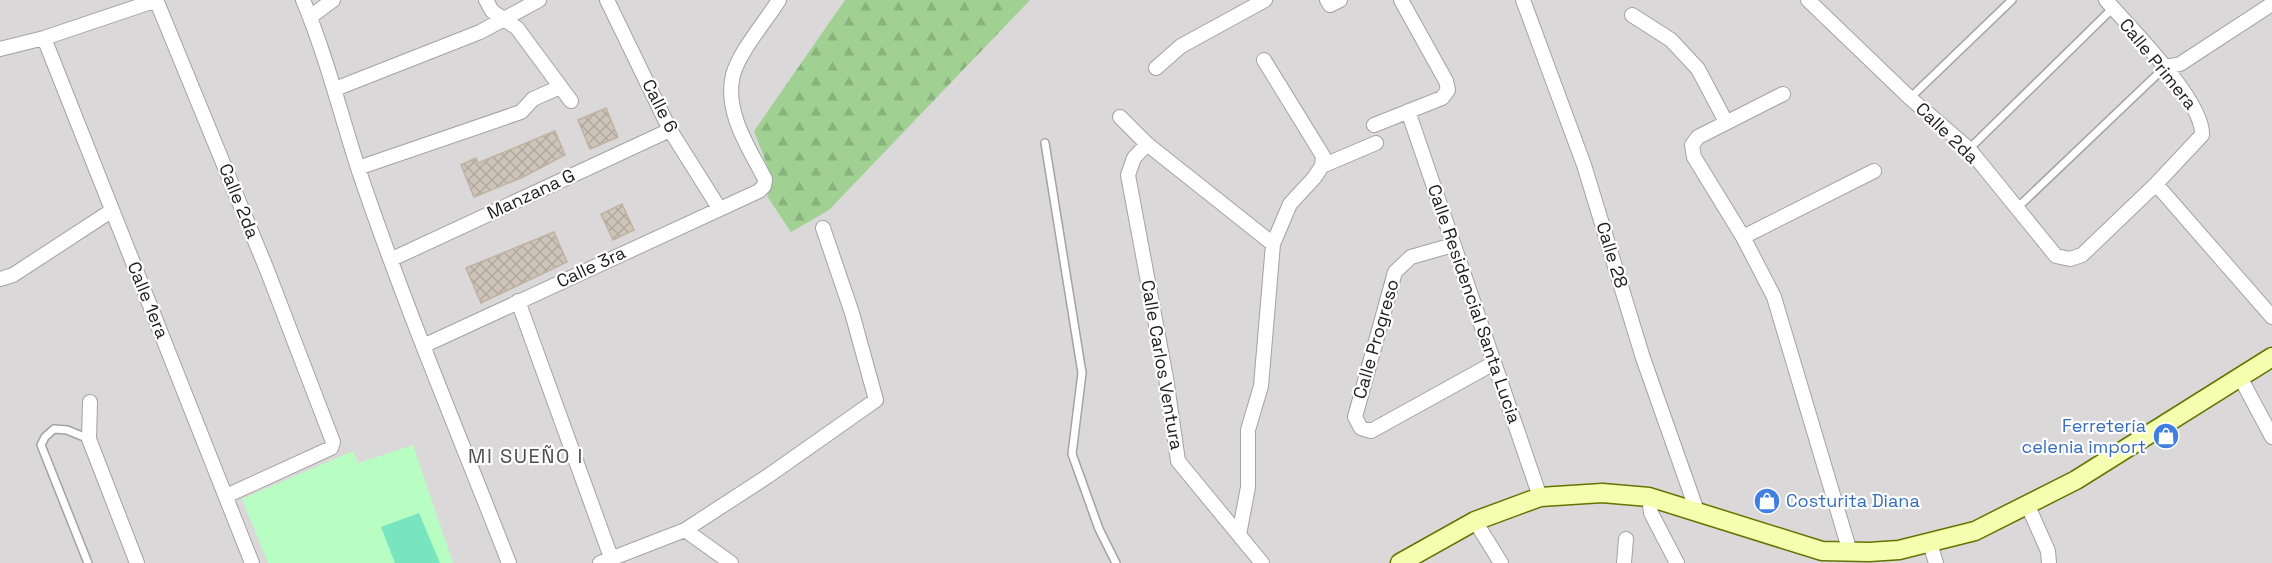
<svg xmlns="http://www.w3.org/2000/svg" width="2272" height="563" font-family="'Space Grotesk',sans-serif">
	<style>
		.residential { fill: #dad8d8 }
		.forest { fill: url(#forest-firs) }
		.park { fill: #b8fdc2 }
		.pitch { fill: #78e4c0 }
		.building { fill: url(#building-cross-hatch); stroke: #c0b1a2; stroke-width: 1.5 }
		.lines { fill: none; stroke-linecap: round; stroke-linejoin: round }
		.lane-casing { stroke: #a3a3a3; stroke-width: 10 }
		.street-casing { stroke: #a3a3a3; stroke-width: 16 }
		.secondary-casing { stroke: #617500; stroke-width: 21 }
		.lane { stroke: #fff; stroke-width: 7 }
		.street { stroke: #fff; stroke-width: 14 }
		.secondary { stroke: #f5feaf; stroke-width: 18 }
		.labels { text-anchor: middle; stroke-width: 4.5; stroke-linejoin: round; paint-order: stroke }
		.street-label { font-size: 18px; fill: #1c1c1c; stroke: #fff }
		.shop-label { font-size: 18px; fill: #366cbe; stroke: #fff; text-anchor: end }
		.neighbourhood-label { font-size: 20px; letter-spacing: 1.5px; fill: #4f4f4f; stroke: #fff }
	</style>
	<defs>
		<pattern id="forest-firs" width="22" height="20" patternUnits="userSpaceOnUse" patternTransform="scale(1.5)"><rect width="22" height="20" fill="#a0d092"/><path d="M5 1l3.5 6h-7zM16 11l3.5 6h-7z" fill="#89b27d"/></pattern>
		<pattern id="building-cross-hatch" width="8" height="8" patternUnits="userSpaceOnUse" patternTransform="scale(1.5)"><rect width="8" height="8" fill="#cec4b9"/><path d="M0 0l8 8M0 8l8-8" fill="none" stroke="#b0a89e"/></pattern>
	</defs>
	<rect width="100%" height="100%" fill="#eeeae0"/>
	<!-- residential -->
	<path class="residential" d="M0,0H2272V563H0Z"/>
	<!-- forest -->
	<path class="forest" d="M845,0H1030L829,210L791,232L767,196L773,181L754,131Z"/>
	<!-- park -->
	<path class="park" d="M413,445L453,563H268L242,499L353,451L358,463Z"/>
	<!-- pitch -->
	<path class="pitch" d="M419,513L440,563H395L381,527Z"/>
	<!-- building -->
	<path class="building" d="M606,108L618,137L590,149L578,120Z
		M555,131L565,155L523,177L474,197L461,165L476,158L478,163Z
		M622,204L634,230L613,240L601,214Z
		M554,232L567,262L481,303L466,268Z"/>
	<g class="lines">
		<defs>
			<path id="lane" d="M1910,98L2012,0
				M1045,143L1082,373L1072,454L1099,529L1116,563
				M1969,149L2113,8
				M2016,209L2165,67
				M88,563L41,445L45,437L54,429L67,430L89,439"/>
			<path id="street" d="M303,0C326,55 340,112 358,168C403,302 458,432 509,563
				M486,0L492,11L517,28L571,101
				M607,0L670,130L719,208
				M1327,0L1330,5L1340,0
				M1523,0L1584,165L1643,358L1697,511
				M1808,0L1910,98L1969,149L2056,256L2070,259L2082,255L2156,184L2202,135C2204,101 2130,28 2106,0
				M1632,15L1671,40L1698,69L1726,122
				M310,17L333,0
				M44,38L252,563
				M0,49L44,38L154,1L157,2L267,270L333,442L331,448L226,496
				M2165,67L2180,64L2272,4
				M1156,68L1181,46L1265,0
				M335,89L480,32L539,0
				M1783,94L1698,137L1692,145L1694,157L1743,237L1774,297L1850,552
				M1408,111L1540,497
				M1120,117L1147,144L1273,244
				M1374,125L1442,98L1448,90L1446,81L1401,0
				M1147,144L1134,158L1128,175L1166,378L1178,461L1262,563
				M1322,166L1376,143
				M358,168L521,112L533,99L560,87
				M2156,184L2272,317
				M1743,237L1874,171
				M1453,245L1411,257L1395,272L1355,417L1361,428L1371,431L1494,363
				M392,259L670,130
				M0,279L13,275L111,211
				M518,301L613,563
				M423,346L759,191L764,186L765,179C749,148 724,112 733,75C739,52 766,21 779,0
				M2240,377L2272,437
				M90,402L89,439L137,563
				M1649,497L1651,513L1677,563
				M2028,506L2048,551L2049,563
				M1475,521L1501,563
				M685,530L731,563
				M1239,535L1248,487V430L1261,386L1273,244L1290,204L1314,178L1322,166L1323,156L1264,60
				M1930,543L1936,563
				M600,563L685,530L768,476L876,400L852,313L823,228
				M1624,563L1626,539"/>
			<path id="secondary" d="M1400,563L1475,521L1540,497L1602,493L1649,497L1822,551L1869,552L1899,550L1975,531L2076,480L2272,357"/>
		</defs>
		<!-- lane casing -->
		<use href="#lane" class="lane-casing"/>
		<!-- street casing -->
		<use href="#street" class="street-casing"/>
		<!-- secondary casing -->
		<use href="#secondary" class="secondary-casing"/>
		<!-- lane -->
		<use href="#lane" class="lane"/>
		<!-- street -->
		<use href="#street" class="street"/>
		<!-- secondary -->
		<use href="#secondary" class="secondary"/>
	</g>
	<!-- icons -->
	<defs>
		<symbol id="shop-disc" viewBox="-11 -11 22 22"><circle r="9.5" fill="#3f7fe0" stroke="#fff"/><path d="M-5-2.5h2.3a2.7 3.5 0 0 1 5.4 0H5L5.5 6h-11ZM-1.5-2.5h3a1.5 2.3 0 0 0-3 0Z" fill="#fff"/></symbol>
	</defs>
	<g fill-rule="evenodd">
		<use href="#shop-disc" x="2151" y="421" width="30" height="30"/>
		<use href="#shop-disc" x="1752" y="486" width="30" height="30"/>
	</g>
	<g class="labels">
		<!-- street labels -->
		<g class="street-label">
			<text transform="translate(2158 64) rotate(51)" y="6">Calle Primera</text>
			<text transform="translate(660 106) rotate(63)" y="6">Calle 6</text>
			<text transform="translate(1947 133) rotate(44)" y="6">Calle 2da</text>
			<text transform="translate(531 194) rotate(-25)" y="6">Manzana G</text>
			<text transform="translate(239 201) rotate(68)" y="6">Calle 2da</text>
			<text transform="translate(1612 255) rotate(73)" y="6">Calle 28</text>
			<text transform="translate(591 267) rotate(-25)" y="6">Calle 3ra</text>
			<text transform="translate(148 300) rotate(68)" y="6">Calle 1era</text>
			<text transform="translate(1474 304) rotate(71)" y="6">Calle Residencial Santa Lucia</text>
			<text transform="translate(1376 339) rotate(-74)" y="6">Calle Progreso</text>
			<text transform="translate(1162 365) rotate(80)" y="6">Calle Carlos Ventura</text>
		</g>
		<!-- shop labels -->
		<g class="shop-label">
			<text x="2146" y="432">Ferretería<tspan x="2146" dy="21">celenia import</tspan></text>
			<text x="1786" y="507" text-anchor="start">Costurita Diana</text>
		</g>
		<!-- neighbourhood labels -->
		<g class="neighbourhood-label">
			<text x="526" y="463">MI SUEÑO I</text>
		</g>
	</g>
</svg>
